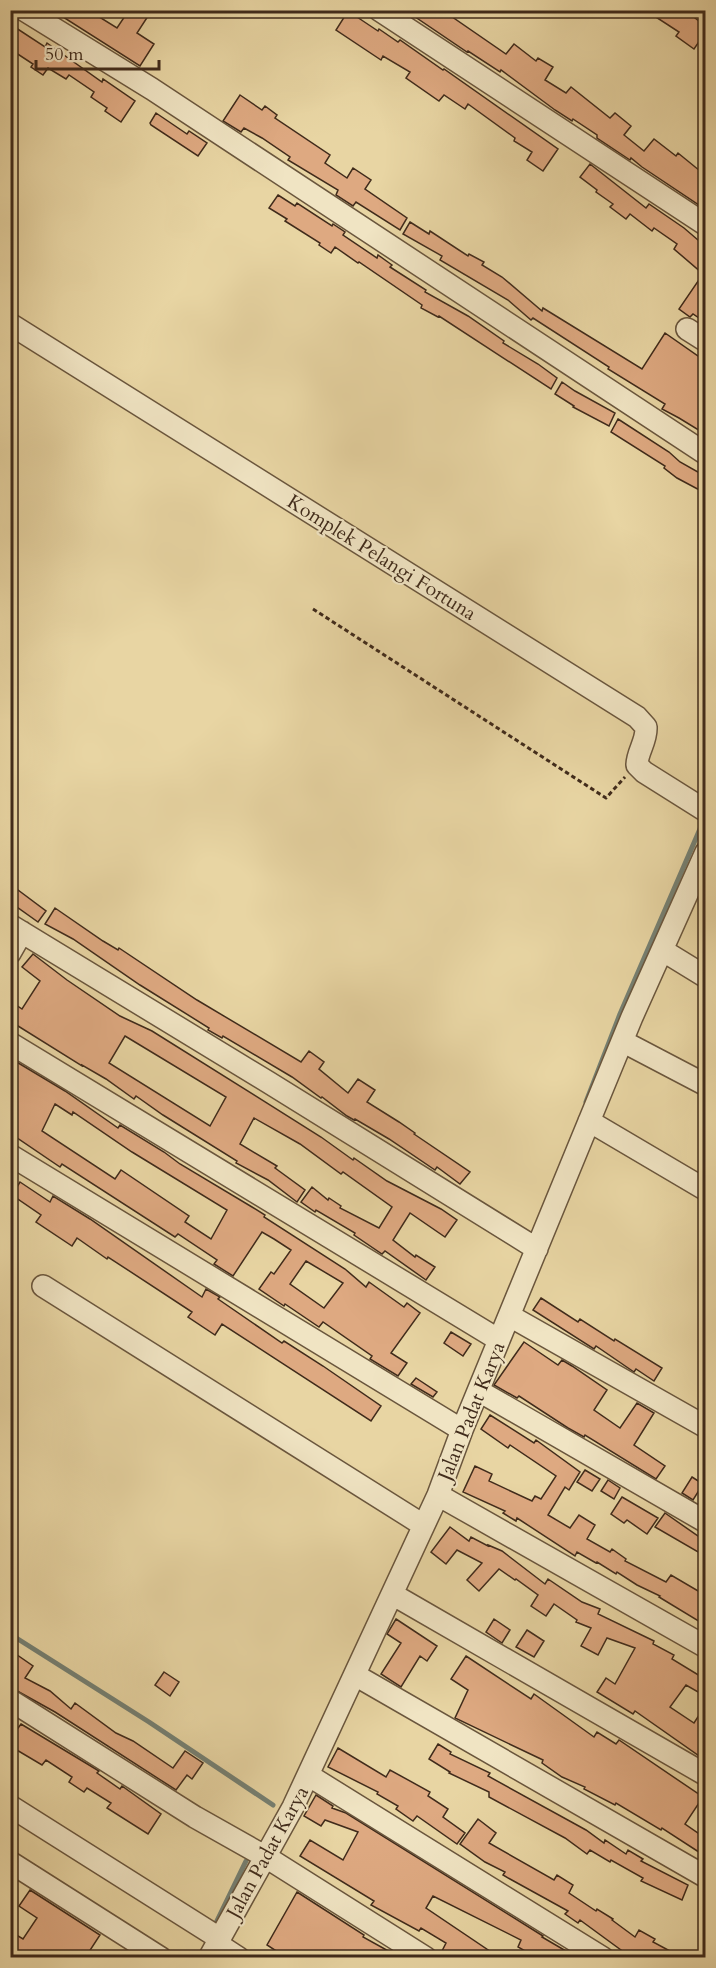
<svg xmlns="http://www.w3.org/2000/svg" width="716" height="1968" font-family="Cardo,serif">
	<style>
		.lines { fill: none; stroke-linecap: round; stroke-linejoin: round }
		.stream { stroke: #758073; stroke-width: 5 }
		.building { fill: #dea981; stroke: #402b1b; stroke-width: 1.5; fill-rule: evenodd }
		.minor-casing { stroke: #6a563d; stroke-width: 24 }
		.path { stroke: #402b1b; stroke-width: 3; stroke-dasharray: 4.5 3; stroke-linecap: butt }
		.minor { stroke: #f0e4c3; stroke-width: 21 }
		.labels { text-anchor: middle; stroke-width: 4.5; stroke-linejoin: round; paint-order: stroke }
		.street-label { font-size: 20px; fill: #402b1b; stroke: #f0e4c3 }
	</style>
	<rect width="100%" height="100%" fill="#e8d5a3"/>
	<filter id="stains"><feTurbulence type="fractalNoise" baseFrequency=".00333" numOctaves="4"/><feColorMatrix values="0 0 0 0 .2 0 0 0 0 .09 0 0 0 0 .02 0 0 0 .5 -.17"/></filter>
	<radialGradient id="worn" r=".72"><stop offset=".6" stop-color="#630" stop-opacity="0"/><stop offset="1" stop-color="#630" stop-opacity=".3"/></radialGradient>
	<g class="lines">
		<!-- stream -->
		<path class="stream" d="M586,1102L620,1014L703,822
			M10,1634L149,1722L273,1805
			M213,1929L246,1861"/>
	</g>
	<!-- building -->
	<path class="building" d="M52,10H82L91,16L93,13L117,28L129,10H152L137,33L154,44L140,66Z
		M405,10H442L506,54L514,44L536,61L538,58L553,67L545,80L566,93L571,87L610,118L615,113L631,126L624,135L644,151L654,139L676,156L678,153L705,175V209L642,167L631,158L630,160L597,138V135L573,119L572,121L555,110L501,70L500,72L468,51L467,52Z
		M645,10H685L705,26V33L694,49L676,36L679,32Z
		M348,11L378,31L379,29L398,42L400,40L443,70L444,69L558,149L543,171L527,160L532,152L514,141L515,138L468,104L465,109L444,95L439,101L406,78L410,72L383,56L381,60L336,30Z
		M10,24L45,47L47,43L102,82L103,79L135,101L121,122L105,111L107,108L91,97L94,92L69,75L66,79L48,68L43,75L31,67L33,64L10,49Z
		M240,95L262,110L265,106L277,115L275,118L330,155L325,163L347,178L353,168L371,180L365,189L407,218L400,230L356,202L353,206L336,195L338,190L288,160L290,157L262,138L244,128L241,132L223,121Z
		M156,113L187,134L189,131L207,143L198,156L151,125L150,123Z
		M590,164L646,208L649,204L684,228L705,246V322L693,314L690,317L679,309L703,274L674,249L677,244L654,228L652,231L630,214L626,219L610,207L613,204L596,192L597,190L580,177Z
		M278,195L295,206L297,203L332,226L333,224L345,232L343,235L377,258L378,255L392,265L390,267L426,290L425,292L468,316L504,341L503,343L538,364L557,378L551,389L439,316L438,317L421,308L422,305L359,262L358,263L335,247L331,253L319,245L320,243L285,221L287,219L269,208Z
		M410,222L429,234L430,231L468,256L469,254L484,262L482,265L502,277L542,311L543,308L642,369L665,333L705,361V434L679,418L662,409L665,404L608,369L609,367L533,318L531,320L508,300L440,260L442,256L403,234Z
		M562,382L575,391L615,413L609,426L573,407L574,406L555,394Z
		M618,419L669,452L680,462L705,476V493L677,478L664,468L665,466L611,432Z
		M10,884L46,911L38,922L10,902Z
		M55,908L103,941L118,950L119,948L197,1000L301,1062L309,1051L324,1062L319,1069L348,1093L358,1079L375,1090L367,1102L399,1122L415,1133L414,1134L470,1172L460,1184L437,1167L435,1170L389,1139L355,1119L354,1120L347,1116L322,1097L321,1098L292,1077L223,1036L222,1038L208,1030L209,1028L140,985L73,939L45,924Z
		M33,954L67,980L120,1016L152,1031L321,1137L353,1160L354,1158L387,1181L441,1209L457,1220L445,1237L410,1213L393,1240L415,1257L416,1255L435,1267L426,1280L385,1251L382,1254L354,1235L355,1233L316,1210L315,1212L301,1202L312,1187L328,1200L329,1198L341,1206L340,1208L379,1228L392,1207L343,1172L341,1174L300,1144L254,1118L240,1144L277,1166L275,1168L305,1190L297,1202L268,1180L236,1163L237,1161L163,1115L136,1096L134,1099L106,1079L82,1065V1066L10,1021V1001L22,1009L40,981L22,967ZM125,1036L226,1097L210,1126L109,1063Z
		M10,1058L65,1091L118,1128L120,1125L164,1152L180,1164L252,1207L265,1215L264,1217L345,1269L366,1287L369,1282L404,1307L407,1303L420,1313L391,1353L407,1363L398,1376L370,1359L372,1356L323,1322L319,1327L285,1304L284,1306L259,1289L271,1272L274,1274L291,1250L274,1239L262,1232L233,1276L214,1264L217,1260L178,1234L175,1237L62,1164L60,1167L10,1133ZM55,1104L72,1115L73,1112L132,1152L227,1210L211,1239L185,1222L189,1216L121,1170L115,1179L42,1131ZM306,1261L343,1283L324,1308L290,1284Z
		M20,1182L50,1202L53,1196L90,1219L202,1297L206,1289L220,1297L218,1299L282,1343L284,1341L323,1366L381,1406L371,1421L222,1324L215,1335L188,1317L192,1312L108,1257L107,1259L77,1238L72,1246L36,1222L41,1215L12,1195Z
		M541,1298L578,1322L580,1319L614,1341L615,1339L662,1368L654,1381L636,1369L634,1372L596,1346L594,1349L533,1310Z
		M451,1332L471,1344L463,1356L444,1343Z
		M524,1342L558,1365L562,1360L572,1366L607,1390L594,1410L620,1428L637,1403L654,1413L634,1445L665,1466L656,1479L585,1435L584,1437L568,1428L519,1396L517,1398L494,1385Z
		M416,1378L437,1392L433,1397L411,1384Z
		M490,1415L534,1443L536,1440L580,1472L569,1490L565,1487L548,1515L570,1528L579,1515L595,1525L587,1539L610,1552L612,1549L626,1559L625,1561L666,1582L671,1575L705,1595V1625L659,1597L660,1596L637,1585L617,1572L616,1574L597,1562L596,1563L577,1552L575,1556L517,1518L516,1521L503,1513L505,1511L463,1492L475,1466L492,1474L489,1481L532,1501L535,1496L541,1499L556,1476L510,1445L508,1448L481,1429Z
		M585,1470L600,1479L592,1491L577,1482Z
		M692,1477L703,1484L693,1500L682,1493Z
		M608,1480L620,1488L614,1499L601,1491Z
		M622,1497L658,1518L647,1534L627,1520L624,1523L611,1514Z
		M665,1513L705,1541V1556L655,1527Z
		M450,1527L469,1541L471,1537L488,1546V1545L502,1551L545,1584L548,1579L582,1602L600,1609L598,1614L654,1641L653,1644L674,1655L672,1659L705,1679V1696L686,1685L670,1707L694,1723L705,1706V1760L635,1711L633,1714L597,1692L606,1678L615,1684L635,1648L607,1638L598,1655L581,1646L591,1628L576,1622L577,1620L554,1604L546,1616L531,1606L538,1595L516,1579L515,1580L499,1569L479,1591L467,1580L482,1563L457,1550L446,1564L431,1552Z
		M396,1619L437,1646L427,1661L420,1656L401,1687L381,1674L401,1643L387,1634Z
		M494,1619L510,1630L502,1643L486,1632Z
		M527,1630L544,1641L534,1657L516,1647Z
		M10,1650L33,1666L25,1678L50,1691L71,1709L75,1703L116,1733L133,1741L173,1768L185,1751L203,1763L192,1779L187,1775L176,1790L55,1712L10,1687Z
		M466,1656L531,1699L534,1694L594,1737L597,1732L616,1744L619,1740L703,1797L685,1824L705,1838V1856L662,1828L661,1830L616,1803L615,1805L584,1789L585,1787L562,1777L542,1763L543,1760L455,1718L468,1690L451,1679Z
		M164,1672L179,1682L170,1696L155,1685Z
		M21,1724L99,1771L97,1773L120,1789L122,1786L161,1814L148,1834L107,1808L111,1803L87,1788L84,1792L69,1782L72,1777L46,1760L42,1765L10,1746V1739Z
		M438,1744L451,1752L450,1754L490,1773L488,1776L586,1830L604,1843L605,1840L626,1854L628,1850L643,1859L641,1861L688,1885L682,1900L641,1881L643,1878L611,1860L610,1862L590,1850L587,1854L565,1838L489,1797V1792L449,1773L450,1772L429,1759Z
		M338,1748L386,1777L390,1770L430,1792L428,1796L448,1809L443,1817L465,1833L457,1844L417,1816L413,1821L396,1809L398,1806L377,1794L378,1792L328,1767Z
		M316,1795L333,1806L332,1808L346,1813L543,1936L542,1937L578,1958H548L534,1951L532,1955L518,1947L521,1940L433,1896L426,1908L500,1958H453L442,1951L446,1943L421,1928L419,1931L371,1905L374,1901L300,1856L310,1840L343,1860L358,1832L325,1820L321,1826L304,1816Z
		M478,1819L496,1833L489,1843L554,1880L557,1875L573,1885L569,1893L596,1911L597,1909L613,1919L612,1920L635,1937L639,1930L655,1939L653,1942L683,1958H632L580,1920L578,1923L565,1914L568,1911L510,1879L503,1875L505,1872L485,1862L460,1844Z
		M30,1890L100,1935L85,1958H20L10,1951V1931L23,1939L37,1918L19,1906Z
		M297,1892L364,1935L363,1937L401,1958H287L267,1945Z"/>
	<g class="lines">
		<defs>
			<path id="minor" d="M24,10L152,89L706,454
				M379,10L706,225
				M10,324L637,717L646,727C647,741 637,752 637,765L644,772L706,811
				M687,329L706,341
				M10,925L268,1082L537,1249
				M662,950L706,977
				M10,953L22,932
				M622,1041L706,1085
				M10,1043L499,1340
				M589,1121L706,1190
				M10,1155L462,1430
				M43,1286L423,1525
				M510,1316L706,1427
				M479,1391L706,1522
				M438,1495L706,1647
				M392,1594L706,1775
				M355,1675L706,1877
				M10,1700L195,1817L266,1857L426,1958
				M308,1775L603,1958
				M10,1806L219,1938
				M10,1862L161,1958
				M216,1943L239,1958
				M209,1958L293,1807L438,1495L462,1430L632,1017L706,852"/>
		</defs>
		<!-- minor casing -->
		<use href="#minor" class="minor-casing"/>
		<!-- path -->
		<path class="path" d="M313,609L606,798L625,777"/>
		<!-- minor -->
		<use href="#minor" class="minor"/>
	</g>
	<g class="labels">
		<!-- street labels -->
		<g class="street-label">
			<text transform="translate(382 557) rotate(32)" y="7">Komplek Pelangi Fortuna</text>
			<text transform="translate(471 1411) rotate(-68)" y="7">Jalan Padat Karya</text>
			<text transform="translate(267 1852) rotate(-61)" y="7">Jalan Padat Karya</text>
		</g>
	</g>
	<!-- margin -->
	<rect width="716" height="1968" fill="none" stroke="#e8d5a3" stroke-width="36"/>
	<rect x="12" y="12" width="692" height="1944" fill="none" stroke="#402b1b" stroke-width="3"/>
	<rect x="18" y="18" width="680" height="1932" fill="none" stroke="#402b1b" stroke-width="1.5"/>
	<!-- scale -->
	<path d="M36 60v9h123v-9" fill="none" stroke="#402b1b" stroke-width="3"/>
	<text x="45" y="60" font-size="18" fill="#402b1b" stroke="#f0e4c3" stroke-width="4.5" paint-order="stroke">50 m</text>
	<rect width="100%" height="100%" filter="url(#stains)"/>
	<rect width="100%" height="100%" fill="url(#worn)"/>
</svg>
